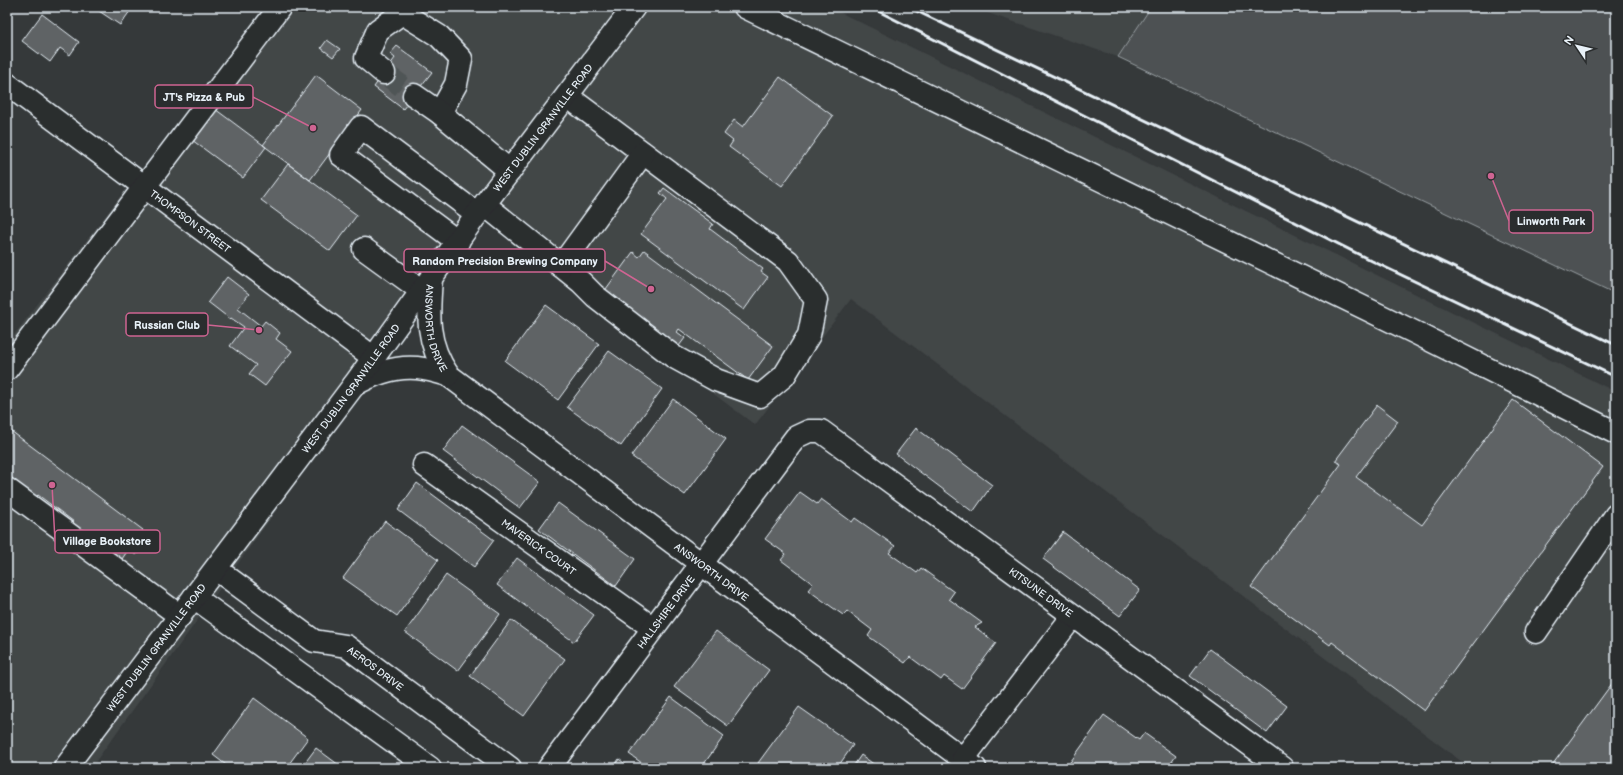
<svg xmlns="http://www.w3.org/2000/svg" width="1623" height="775" font-family="'Balsamiq Sans',sans-serif">
	<style>
		.built { fill: #424647 }
		.green { fill: #4d5152; stroke: #9aa1a5 }
		.building { fill: #5f6365; stroke: #e8f1f8 }
		.lines { fill: none; stroke-linecap: round; stroke-linejoin: round }
		.minor-tunnel { stroke: #505556; stroke-width: 22; stroke-dasharray: 22 11; stroke-linecap: butt }
		.minor-casing { stroke: #e8f1f8; stroke-width: 25 }
		.major-casing { stroke: #e8f1f8; stroke-width: 25 }
		.minor { stroke: #2a2d2e; stroke-width: 22 }
		.major { stroke: #2a2d2e; stroke-width: 22 }
		.rail { stroke: #e8f1f8; stroke-width: 3 }
		.labels { text-anchor: middle; stroke-width: 3; stroke-linejoin: round; paint-order: stroke }
		.street-label { font-size: 10px; fill: #e8f1f8; stroke: #2a2d2e }
		.leader { fill: none; stroke: #cf6492; stroke-width: 1.5 }
		.callout-dot { fill: #cf6492; stroke: #2a2d2e; stroke-width: 1.5 }
		.callout { fill: #2a2d2e; stroke: #cf6492; stroke-width: 1.5 }
		.callout-label { font-size: 11px; text-anchor: middle; font-weight: bold; fill: #e8f1f8 }
	</style>
	<rect width="100%" height="100%" fill="#35393a"/>
	<filter id="ink" filterUnits="userSpaceOnUse"><feTurbulence type="fractalNoise" baseFrequency=".025" numOctaves="2"/><feDisplacementMap in="SourceGraphic" scale="8" xChannelSelector="R" yChannelSelector="G"/><feConvolveMatrix kernelMatrix="1 2 1 2 8 2 1 2 1" color-interpolation-filters="sRGB"/></filter>
	<g filter="url(#ink)">
		<!-- built -->
		<path class="built" d="M266,7H829L1616,392V768H1470L851,299L755,425L484,221L91,768H7V344Z
			M970,7H1151L1118,57Z"/>
		<!-- green -->
		<path class="green" d="M1151,7H1616V294L1118,57Z"/>
		<!-- building -->
		<path class="building" d="M102,7H133L120,25L99,11Z
			M42,14L79,42L70,55L60,48L50,62L22,41Z
			M327,40L340,49L333,57L321,48Z
			M397,46L432,72L403,109L374,87L395,58L390,54Z
			M316,75L362,110L310,180L263,145Z
			M780,77L833,116L782,186L729,147L733,141L724,134L734,120L743,127Z
			M215,109L266,147L243,178L192,140Z
			M288,164L357,215L330,251L261,200Z
			M664,188L713,224L710,229L763,269L761,272L768,277L744,310L641,234L667,199L660,193Z
			M644,250L773,346L748,380L679,329L677,332L685,338L679,346L671,340L667,345L603,293L633,252L639,257Z
			M227,277L249,294L238,308L261,326L265,321L280,333L276,339L292,351L265,386L249,374L256,365L230,346L244,327L231,318L230,319L208,302Z
			M546,305L599,344L558,400L505,361Z
			M609,351L662,389L621,446L567,407Z
			M673,399L726,439L685,495L631,456Z
			M1513,400L1603,467L1424,711L1332,642L1330,645L1251,587L1341,464L1335,461L1377,405L1398,421L1356,477L1422,525Z
			M462,425L540,482L520,508L443,451Z
			M7,428L143,530L136,540L143,545L136,555L128,550L120,562L71,525L74,522L38,495L36,497L7,476Z
			M916,428L992,485L973,512L896,454Z
			M417,483L494,540L474,567L398,510Z
			M800,492L817,504L821,499L852,522L855,518L895,546L889,553L917,573L921,568L954,592L949,599L982,623L975,627L996,643L962,689L944,676L941,680L910,657L905,663L868,636L872,630L847,611L843,615L808,590L813,584L781,560L786,554L765,539Z
			M558,503L635,559L616,586L539,529Z
			M385,521L438,560L397,616L343,578Z
			M1063,532L1140,590L1120,616L1043,559Z
			M517,558L594,615L574,642L497,585Z
			M446,575L500,614L458,671L405,632Z
			M511,620L565,659L524,716L470,676Z
			M716,631L769,670L728,726L674,687Z
			M1210,649L1287,706L1267,733L1190,676Z
			M1616,678V768H1550Z
			M671,697L724,736L701,768H649L629,754Z
			M254,698L308,738L286,768H230L213,755Z
			M799,707L853,745L837,768H765L758,763Z
			M1104,715L1139,740L1144,733L1176,756L1171,763L1178,768H1066Z
			M316,748L343,768H301Z
			M861,755L879,768H852Z
			M619,759L630,768H613Z"/>
		<g class="lines">
			<!-- minor-tunnel -->
			<path class="minor-tunnel" d="M384,73L414,95"/>
			<defs>
				<g id="minor">
					<path d="M745,7L1414,332L1616,433"/>
					<path d="M384,73L366,58L378,30L402,13L439,36L461,59L456,84L440,113"/>
					<path id="s1" d="M7,84L374,358"/>
					<path d="M414,95L440,113L510,171"/>
					<path d="M485,205L581,282L595,296L674,357L716,380L760,396L784,376L809,335L816,300L788,261L567,96"/>
					<path d="M458,242L341,155L361,127L477,214"/>
					<path d="M364,249L422,291"/>
					<path d="M561,266L643,153"/>
					<path id="s2" d="M431,279C428,315 426,343 448,375L975,768"/>
					<path d="M7,369L280,7"/>
					<path d="M354,385C373,374 395,366 417,368C428,369 438,372 448,375"/>
					<path id="s3" d="M424,465L653,628"/>
					<path d="M7,489L180,616"/>
					<path id="s4" d="M216,569L314,641L346,646L510,768"/>
					<path d="M194,597L430,768"/>
					<path d="M1536,632L1616,515"/>
					<path d="M963,759L1073,616"/>
					<path id="s5" d="M549,768L796,437L809,431H821L1282,768"/>
				</g>
				<g id="major">
					<path id="s6" d="M65,768L354,385L477,214L634,7"/>
				</g>
			</defs>
			<!-- minor casing -->
			<use href="#minor" class="minor-casing"/>
			<!-- major casing -->
			<use href="#major" class="major-casing"/>
			<!-- minor -->
			<use href="#minor" class="minor"/>
			<!-- major -->
			<use href="#major" class="major"/>
			<!-- rail -->
			<path class="rail" d="M870,7L1372,261L1616,377
				M908,7L1616,345"/>
		</g>
	</g>
	<g class="labels">
		<!-- street labels -->
		<g class="street-label">
			<text dy="4" stroke="none"><textPath href="#s6" startOffset="799">WEST DUBLIN GRANVILLE ROAD</textPath></text>
			<text dy="4" stroke="none"><textPath href="#s1" startOffset="229">THOMPSON STREET</textPath></text>
			<text dy="4" stroke="none"><textPath href="#s2" startOffset="50">ANSWORTH DRIVE</textPath></text>
			<text dy="4" stroke="none"><textPath href="#s6" startOffset="475">WEST DUBLIN GRANVILLE ROAD</textPath></text>
			<text dy="4" stroke="none"><textPath href="#s3" startOffset="141">MAVERICK COURT</textPath></text>
			<text dy="4" stroke="none"><textPath href="#s2" startOffset="429">ANSWORTH DRIVE</textPath></text>
			<text dy="4" stroke="none"><textPath href="#s5" startOffset="712">KITSUNE DRIVE</textPath></text>
			<text dy="4" stroke="none"><textPath href="#s5" startOffset="195">HALLSHIRE DRIVE</textPath></text>
			<text dy="4" stroke="none"><textPath href="#s6" startOffset="151">WEST DUBLIN GRANVILLE ROAD</textPath></text>
			<text dy="4" stroke="none"><textPath href="#s4" startOffset="191">AEROS DRIVE</textPath></text>
		</g>
	</g>
	<!-- callouts -->
	<path class="leader" d="M313 128L253 97M1491 176L1509 221M651 289L605 261M259 330L208 325M52 485L55 541"/>
	<g class="callout-dot">
		<circle cx="313" cy="128" r="4"/>
		<circle cx="1491" cy="176" r="4"/>
		<circle cx="651" cy="289" r="4"/>
		<circle cx="259" cy="330" r="4"/>
		<circle cx="52" cy="485" r="4"/>
	</g>
	<g class="callout">
		<rect x="155" y="85" width="98" height="23" rx="4"/>
		<rect x="1509" y="210" width="84" height="23" rx="4"/>
		<rect x="404" y="249" width="201" height="23" rx="4"/>
		<rect x="126" y="313" width="82" height="23" rx="4"/>
		<rect x="55" y="530" width="105" height="23" rx="4"/>
	</g>
	<g class="callout-label">
		<text x="204" y="101">JT's Pizza &amp; Pub</text>
		<text x="1551" y="225">Linworth Park</text>
		<text x="505" y="265">Random Precision Brewing Company</text>
		<text x="167" y="329">Russian Club</text>
		<text x="107" y="545">Village Bookstore</text>
	</g>
	<!-- margin -->
	<rect width="1623" height="775" fill="none" stroke="#2a2d2e" stroke-width="24"/>
	<rect x="12" y="12" width="1599" height="751" fill="none" stroke="#e8f1f8" stroke-width="1.5" filter="url(#ink)"/>
	<!-- north arrow -->
	<g transform="translate(1577 46) rotate(305)" stroke="#2a2d2e" stroke-width="3" paint-order="stroke">
	<path d="M0-3L7 15L0 10L-7 15Z" fill="#e8f1f8"/>
	<text y="-6" font-size="11" font-weight="bold" text-anchor="middle" fill="#e8f1f8">N</text>
	</g>
</svg>
